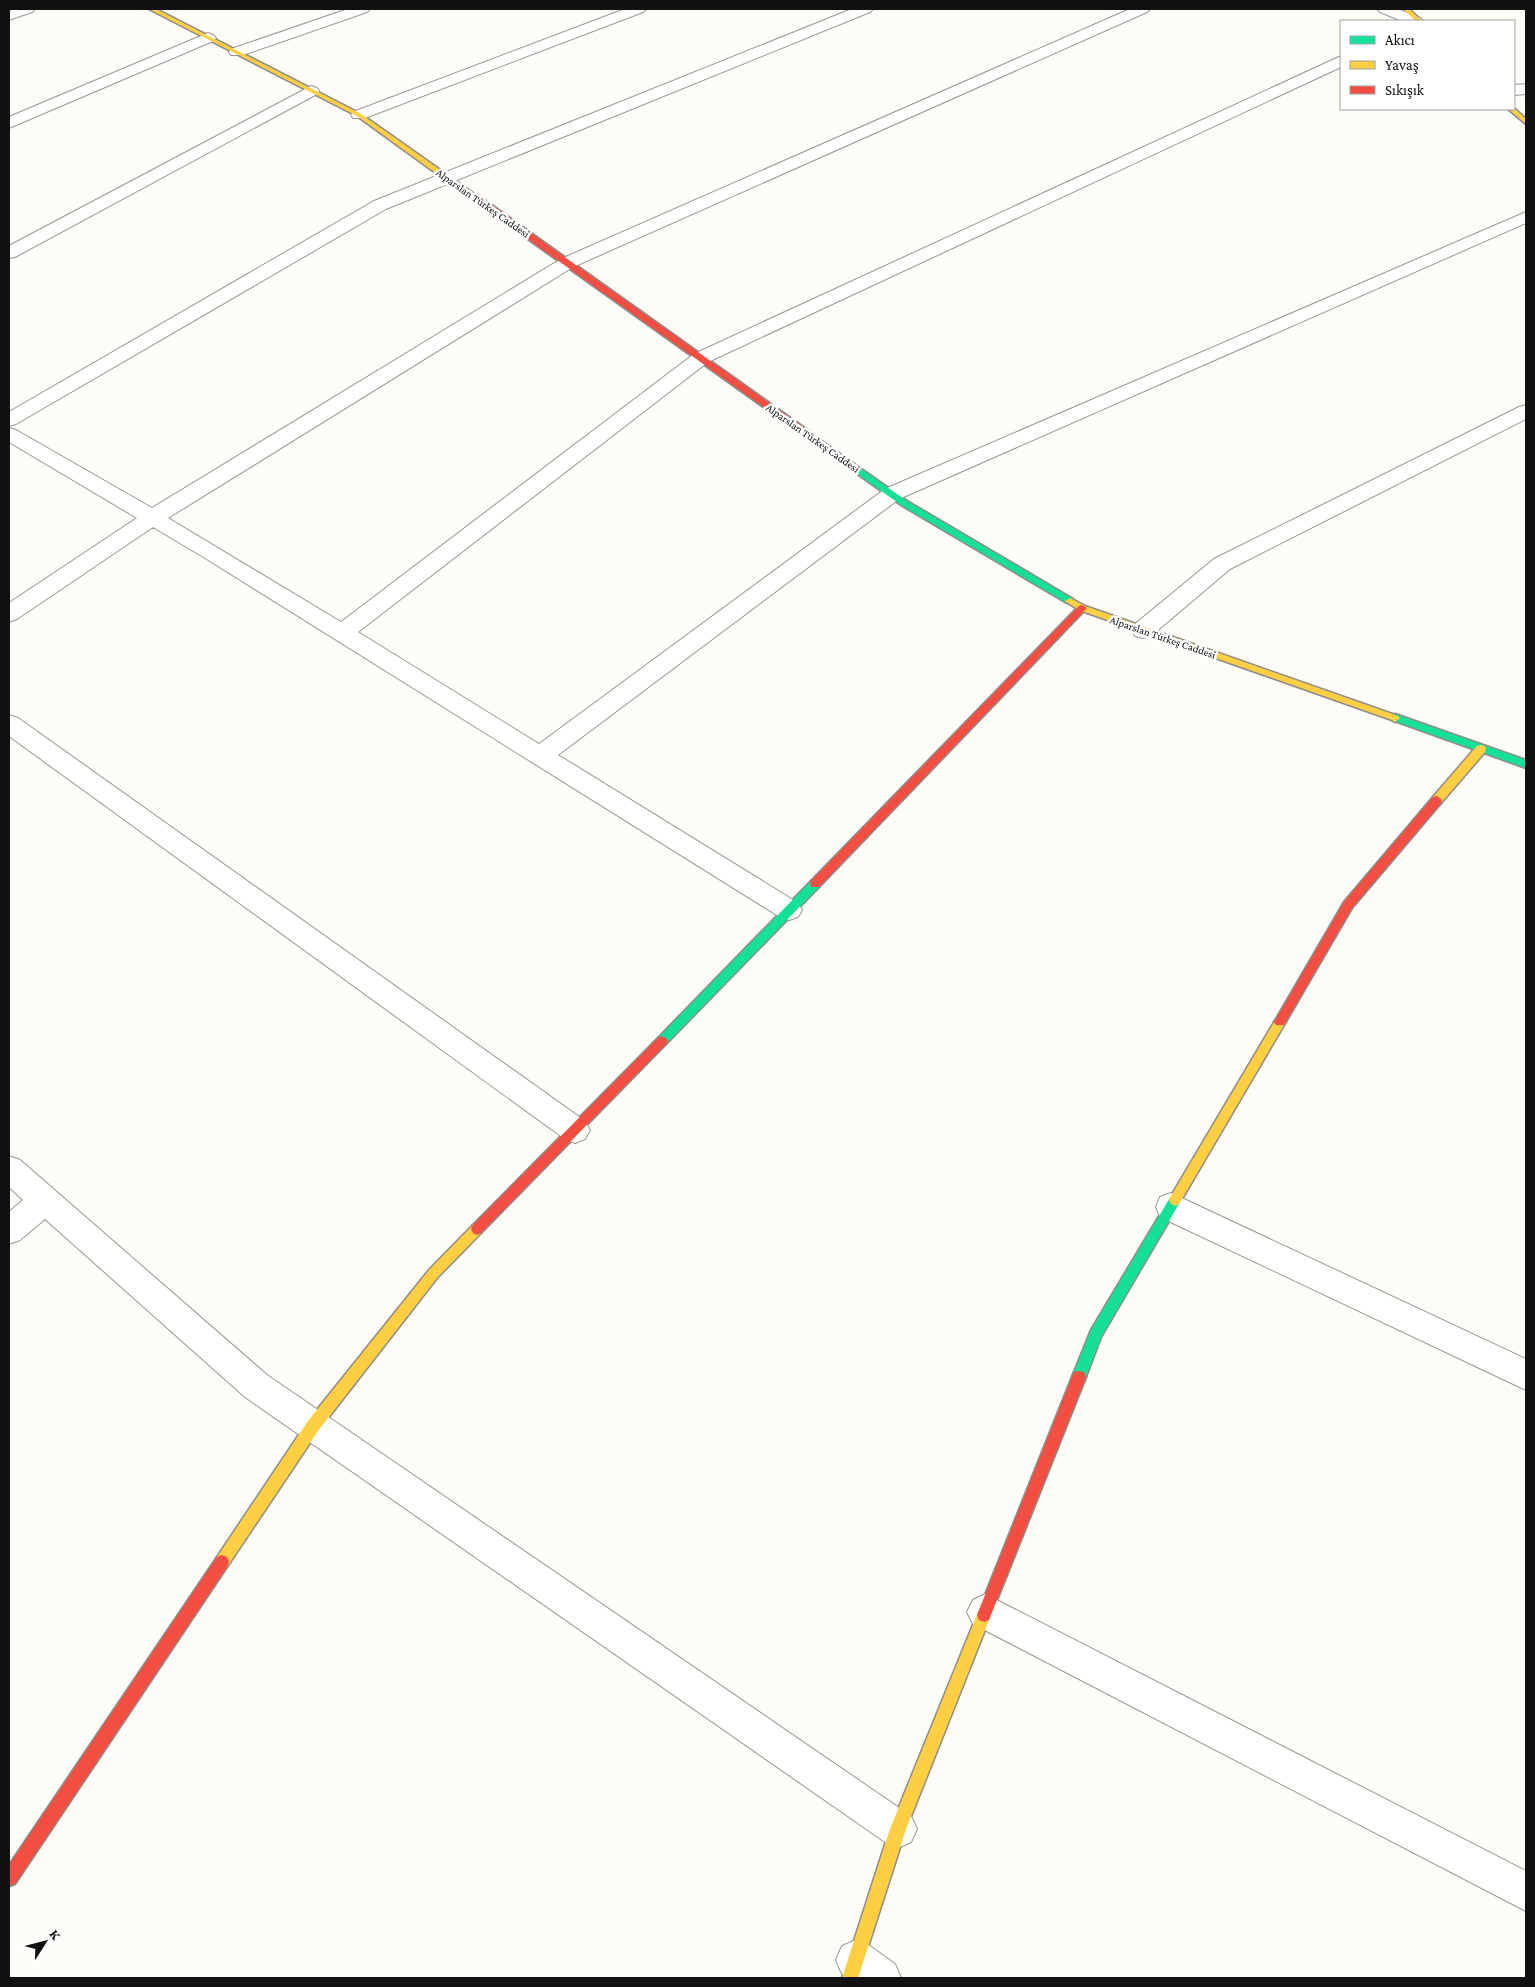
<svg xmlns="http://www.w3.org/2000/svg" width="1535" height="1987" font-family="'Crimson Pro',serif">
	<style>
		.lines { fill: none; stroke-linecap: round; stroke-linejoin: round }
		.street-casing { stroke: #979795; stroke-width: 2 }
		.fast-casing { stroke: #8e8d8b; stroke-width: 3 }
		.slow-casing { stroke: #8e8d8b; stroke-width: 3 }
		.jam-casing { stroke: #8e8d8b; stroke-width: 3 }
		.street { fill: #fffffe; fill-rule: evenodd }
		.fast { fill: #16e098; fill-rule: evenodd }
		.slow { fill: #ffcf43; fill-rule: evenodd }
		.jam { fill: #f24e42; fill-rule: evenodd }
		.labels { text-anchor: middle; stroke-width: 5; stroke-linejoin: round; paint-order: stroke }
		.far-street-label { font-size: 11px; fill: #111; stroke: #fff }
	</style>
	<rect width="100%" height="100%" fill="#fdfcf7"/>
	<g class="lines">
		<defs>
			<path id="street" d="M14,9H35L32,12L9,20V11Z
				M348,9H370L367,12L243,55H231L229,52L231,49Z
				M625,9H646L643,12L365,118H353L351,115L353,112Z
				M852,9H873L870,12L386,209L16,424L9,426V412L374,201Z
				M1130,9H1150L1147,12L573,267L168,518L341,622L694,354L1341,56V67L708,362L358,632L539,744L885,489L1526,212V223L899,499L558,755L798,903L802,910L798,917L789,920L780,917L205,558L153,527L17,619L9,622V603L137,518L9,442V428L16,430L152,508L561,259Z
				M1377,9H1398L1420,18L1423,21H1402L1380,12Z
				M208,33L213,35L216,38L213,41L9,128V117Z
				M1526,84V94L1514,95V85Z
				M311,86L317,88L319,91L317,94L15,257L9,258V246Z
				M1526,405V419L1230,569L1151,636L1143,638L1135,636L1132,630L1135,624L1214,559L1519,407Z
				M9,715L18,718L585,1121L590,1130L585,1139L575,1143L565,1139L9,736Z
				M9,1156L20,1160L267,1375L911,1816L917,1829L911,1842L898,1848L885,1842L245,1397L45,1219L20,1240L9,1244V1212L23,1200L9,1187Z
				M1171,1193L1526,1359V1390L1160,1217L1156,1207L1160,1197Z
				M985,1594L1526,1871V1911L973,1624L967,1612L973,1600Z
				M856,1940L870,1946L895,1964L901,1978H848L842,1974L836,1960L842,1946Z"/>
			<path id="fast" d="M810,433L907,501L1073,599V603H1067L901,505L807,438L806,436Z
				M1395,714L1526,760V768L1392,720L1390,718L1392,716Z
				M815,880L820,884L819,887L666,1044L662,1046L658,1044L656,1041L658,1038L811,881Z
				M1175,1194L1179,1196L1181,1200L1179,1204L1101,1337L1084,1382L1079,1383L1074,1382L1072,1377L1091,1330L1171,1196Z"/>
			<path id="slow" d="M149,9H156L361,114L480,198L473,200L357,116Z
				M1403,9H1409L1422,21H1416Z
				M1514,108L1526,119V124L1508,109Z
				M1070,598L1085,606L1398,716L1400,718L1395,722L1392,720L1079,610L1065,601Z
				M1481,745L1485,746L1486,749L1485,752L1441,803H1433L1432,800L1433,797L1477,746Z
				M1280,1017L1284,1019L1286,1022L1284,1025L1179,1204L1175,1206L1171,1204L1169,1200L1171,1196L1276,1019Z
				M477,1223L481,1225L483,1229L481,1233L437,1278L318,1431L227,1567L222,1569L217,1567L215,1562L217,1557L308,1421L429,1270L473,1225Z
				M984,1608L989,1610L991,1615L906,1829L858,1978H842L890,1829L979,1610Z"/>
			<path id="jam" d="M473,196H479L813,434V438H807L473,200Z
				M1082,605L1087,608L1085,610L819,887H811L810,884L811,881L1079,606Z
				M1437,796L1442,800L1441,803L1352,908L1284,1025H1276L1274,1022L1276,1019L1344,902L1433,797Z
				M662,1036L666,1038L668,1041L666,1044L481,1233L477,1235L473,1233L471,1229L473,1225L658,1038Z
				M1079,1371L1084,1372L1086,1377L989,1620L984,1622L979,1620L977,1615L1072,1377L1074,1372Z
				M222,1555L227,1557L229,1562L227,1567L15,1884L9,1886V1865L217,1557Z"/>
		</defs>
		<!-- street casing -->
		<use href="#street" class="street-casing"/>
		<!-- fast casing -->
		<use href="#fast" class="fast-casing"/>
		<!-- slow casing -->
		<use href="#slow" class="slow-casing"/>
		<!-- jam casing -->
		<use href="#jam" class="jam-casing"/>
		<!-- street -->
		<use href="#street" class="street"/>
		<!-- fast -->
		<use href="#fast" class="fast"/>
		<!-- slow -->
		<use href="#slow" class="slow"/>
		<!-- jam -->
		<use href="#jam" class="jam"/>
	</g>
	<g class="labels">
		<!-- far-street labels -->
		<g class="far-street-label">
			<text transform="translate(483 203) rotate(35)" y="4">Alparslan Türkeş Caddesi</text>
			<text transform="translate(813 438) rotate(35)" y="4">Alparslan Türkeş Caddesi</text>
			<text transform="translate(1163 637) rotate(19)" y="4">Alparslan Türkeş Caddesi</text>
		</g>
	</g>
	<!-- border -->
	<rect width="1535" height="1987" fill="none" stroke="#111111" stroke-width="20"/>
	<!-- legend -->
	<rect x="1340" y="20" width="175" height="90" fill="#ffffff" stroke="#a0a0a0"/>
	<rect x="1350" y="36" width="25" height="8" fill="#16e098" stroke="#a0a0a0"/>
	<text x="1385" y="45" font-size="15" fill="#111111">Akıcı</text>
	<rect x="1350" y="61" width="25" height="8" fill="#ffcf43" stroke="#a0a0a0"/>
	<text x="1385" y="70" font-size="15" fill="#111111">Yavaş</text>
	<rect x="1350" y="86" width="25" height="8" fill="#f24e42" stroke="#a0a0a0"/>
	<text x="1385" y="95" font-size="15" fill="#111111">Sıkışık</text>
	<!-- north arrow -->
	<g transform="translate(45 1942) rotate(54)" stroke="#ffffff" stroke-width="4" paint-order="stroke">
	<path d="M0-4L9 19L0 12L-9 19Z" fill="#111111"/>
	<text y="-8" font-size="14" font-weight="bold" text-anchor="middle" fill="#111111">K</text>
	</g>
</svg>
